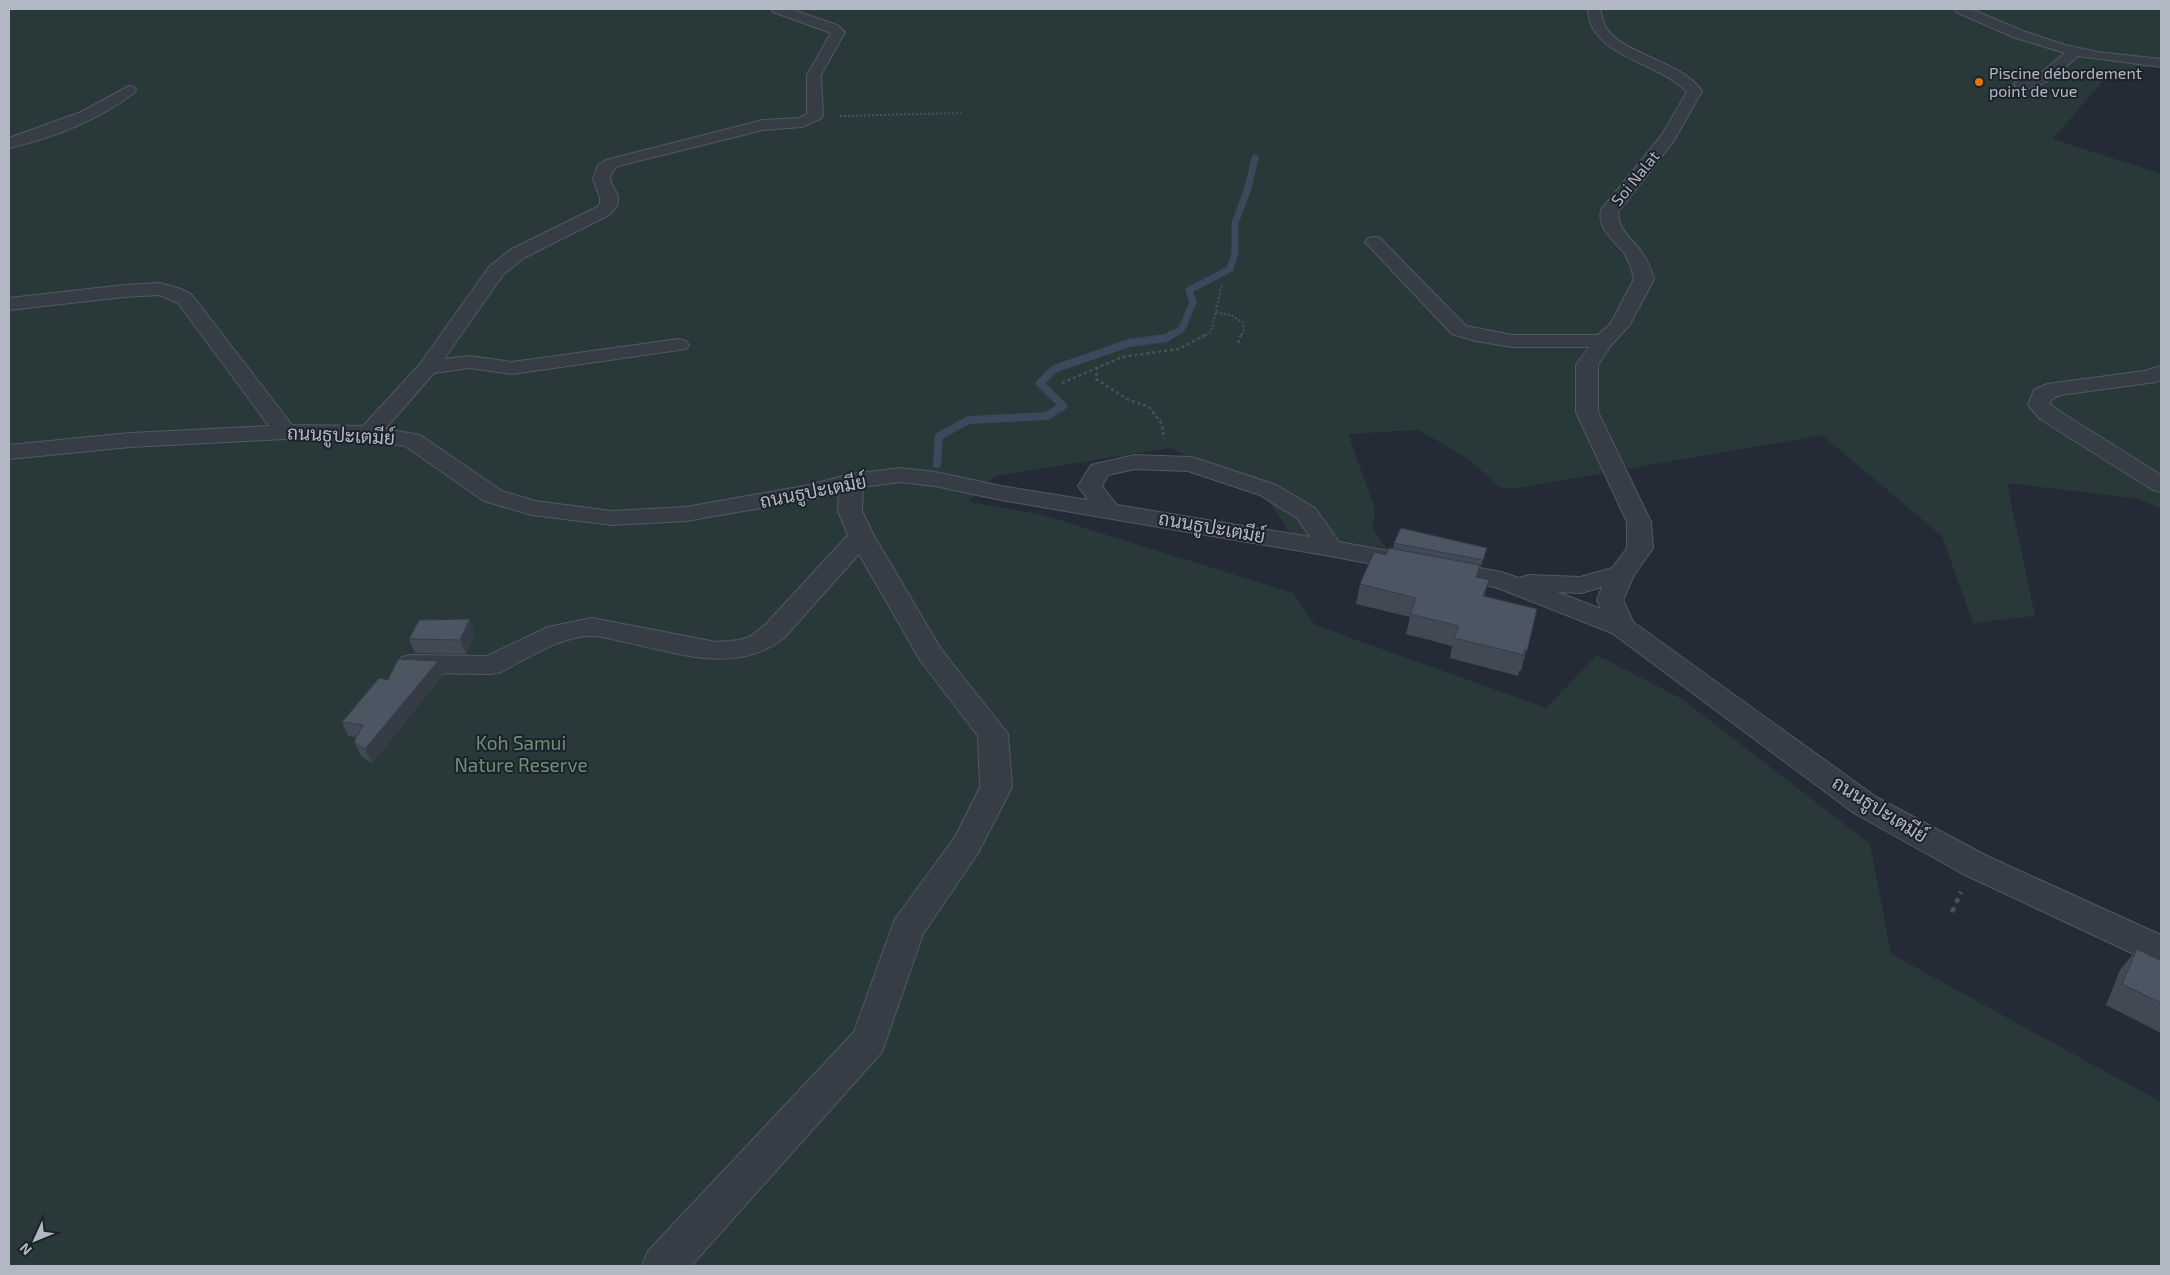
<svg xmlns="http://www.w3.org/2000/svg" width="2170" height="1275" font-family="'Exo 2',Sarabun,sans-serif">
	<style>
		.green { fill: #293939 }
		.lines { fill: none; stroke-linecap: round; stroke-linejoin: round }
		.stream-far1 { stroke: #3b495d; stroke-width: 7 }
		.stream { stroke: #3b495d; stroke-width: 8 }
		.minor-casing { stroke: #525862; stroke-width: 2 }
		.path-far2 { stroke: #455457; stroke-width: 2; stroke-dasharray: 2 2; stroke-linecap: butt }
		.path-far1 { stroke: #455457; stroke-width: 2.5; stroke-dasharray: 3 3; stroke-linecap: butt }
		.path { stroke: #455457; stroke-width: 4.5; stroke-dasharray: 5 5; stroke-linecap: butt }
		.minor { fill: #373d47; fill-rule: evenodd }
		.wall { fill: #414954 }
		.shaded-wall { fill: #353c45 }
		.building { fill: #4c5562; stroke: #353c45 }
		.food-dot { fill: #e8710a; stroke: #1c222c; stroke-width: 2 }
		.labels { text-anchor: middle; stroke-width: 4; stroke-linejoin: round; paint-order: stroke }
		.far-poi-label { font-size: 16px; fill: #b2b8c3; stroke: #1c222c; text-anchor: start }
		.far-street-label { font-size: 16px; fill: #b2b8c3; stroke: #1c222c }
		.street-label { font-size: 19px; fill: #b2b8c3; stroke: #1c222c }
		.park-label { font-size: 19px; fill: #6c9175; stroke: #1c222c }
	</style>
	<rect width="100%" height="100%" fill="#242b36"/>
	<!-- green -->
	<path class="green" d="M9,9H2161V65L2107,76L2053,139L2161,174V509L2140,499L2007,483L2035,616L1973,623L1942,536L1822,435L1513,489L1499,487L1470,460L1419,430L1348,434L1375,509L1373,529L1386,548L1448,565L1295,540L1268,500L1239,478L1170,448L994,476L969,502L1043,515L1293,593L1315,625L1546,708L1597,655L1682,699L1870,844L1891,954L2161,1102V1266H9Z"/>
	<g class="lines">
		<!-- stream-far1 -->
		<path class="stream-far1" d="M1168,337L1182,329L1193,302L1189,290L1230,269L1235,253V223L1248,188L1255,158"/>
		<!-- stream -->
		<path class="stream" d="M937,464L939,436L969,420L1047,416L1063,406L1040,383L1054,369L1129,343L1166,338L1171,335"/>
		<defs>
			<path id="minor" d="M772,9H790L837,25L845,32L821,75L823,116L820,119L802,127L763,130L618,166C598,182 624,190 617,205C615,209 612,212 609,215L524,258L503,275L444,359L470,356L512,362L679,339L686,341L689,345L686,349L512,374L470,368L434,373L385,429L420,435L502,491L535,501L612,511L686,507L809,485L851,474L900,468L935,472L1001,486L1088,500L1078,486L1091,465L1135,455L1190,457L1198,459L1276,485L1315,508L1339,542L1501,572L1519,578L1529,575L1580,577L1612,568L1627,548V522L1576,412V365L1589,347H1512L1476,341L1452,334L1365,242L1368,238L1374,237L1380,238L1466,326L1512,335H1598L1611,323L1634,279C1632,270 1629,261 1624,253C1614,240 1597,229 1601,210L1661,136L1687,92C1662,65 1604,58 1591,24C1589,20 1589,14 1588,9H1600C1602,14 1602,19 1604,24C1617,54 1680,59 1702,91L1673,142L1619,211C1615,228 1634,240 1643,254C1648,261 1651,270 1654,279L1629,326L1611,345L1598,365V412L1651,522L1653,548L1634,575L1623,600L1633,622L1876,797L1987,856L2161,935V965L2149,961L1963,874L1854,813L1612,633L1495,587L1330,556L1001,500L935,486L900,482L863,487L862,511L874,536L941,649L1008,734L1012,787L978,853L923,934L882,1052L691,1266H642L648,1251L854,1032L895,919L955,837L980,787L978,736L920,660L859,554L785,637C735,677 676,652 620,641C611,639 602,636 593,636C565,634 526,659 501,672L491,674L412,673L402,671L398,664L402,657L412,655L487,656L548,627L592,618L716,642L740,640L751,636L765,625L848,535L838,511L839,492L812,499L686,521L612,525L532,515L484,501L405,446L369,440L285,439L130,447L9,459V445L130,433L269,426L178,303L159,295L124,297L9,310V298L124,285L160,283L181,289L192,295L292,425L363,426L420,364L489,267L510,250L597,207L600,203V198L593,179L598,165L606,160L763,120L799,118L807,114V75L831,33L773,12ZM1135,469L1188,471L1260,495L1297,518L1310,537L1117,505L1102,486L1108,475ZM1602,587L1597,600L1601,609L1557,592L1581,593Z
				M1955,9H1971L2023,31L2065,45L2098,52L2161,59V67L2078,56C2061,71 2041,93 2016,87L2014,84L2016,81L2036,77L2065,53L2013,37L1956,12Z
				M129,86L134,87L136,90L134,93C98,120 53,138 9,148V138L81,112Z
				M2161,366V379L2156,382L2060,395L2052,399L2050,404L2056,409L2161,475V492L2153,490L2040,419L2028,405L2034,390L2047,384L2144,371Z"/>
		</defs>
		<!-- minor casing -->
		<use href="#minor" class="minor-casing"/>
		<!-- path-far2 -->
		<path class="path-far2" d="M840,116L961,113
			M1216,312L1233,316L1243,323L1244,329L1241,337
			M1202,337L1211,332L1222,285"/>
		<!-- path-far1 -->
		<path class="path-far1" d="M1238,343L1241,335
			M1097,367L1096,379L1127,399L1149,407L1162,424L1164,439
			M1062,383L1122,357L1179,349L1205,335"/>
		<!-- path -->
		<path class="path" d="M1952,912L1961,892"/>
		<!-- minor -->
		<use href="#minor" class="minor"/>
	</g>
	<!-- wall -->
	<path class="wall" d="M1394,543L1485,555L1481,566H1479L1477,577L1485,596L1537,609L1521,671H1519L1518,676L1450,658L1452,646L1406,634L1410,617L1356,604L1360,584L1386,555L1393,549Z
		M475,633L466,654L415,653L409,639Z
		M438,661L443,675L372,763L361,756L354,742L357,737L348,736L342,722L388,680Z
		M2137,949L2161,961V1033L2106,1005L2120,970Z"/>
	<!-- shaded-wall -->
	<path class="shaded-wall" d="M1489,580L1484,600L1483,596Z
		M470,619L475,633L466,654L460,640Z
		M438,661L443,675L372,763L365,749Z"/>
	<!-- building -->
	<path class="building" d="M1401,528L1487,548L1483,560L1394,543Z
		M1389,548L1480,565L1476,577L1489,580L1483,596L1537,609L1527,651L1524,650V655L1454,638L1459,626L1410,614L1416,598L1360,584L1374,552L1386,555Z
		M470,619L460,640L409,639L419,620Z
		M398,659L438,661L365,749L354,742L363,725L342,722L379,678L388,680Z
		M2137,949L2161,961V1003L2122,984Z"/>
	<!-- markers -->
	<circle class="food-dot" cx="1979" cy="82" r="5"/>
	<g class="labels">
		<!-- far-poi labels -->
		<g class="far-poi-label">
			<text x="1989" y="79">Piscine débordement<tspan x="1989" dy="18">point de vue</tspan></text>
		</g>
		<!-- far-street labels -->
		<g class="far-street-label">
			<text transform="translate(1635 178) rotate(-51)" y="6">Soi Nalat</text>
		</g>
		<!-- street labels -->
		<g class="street-label">
			<text transform="translate(341 435) rotate(3)" y="7">ถนนธูปะเตมีย์</text>
			<text transform="translate(813 491) rotate(-11)" y="7">ถนนธูปะเตมีย์</text>
			<text transform="translate(1212 527) rotate(10)" y="7">ถนนธูปะเตมีย์</text>
			<text transform="translate(1880 809) rotate(32)" y="7">ถนนธูปะเตมีย์</text>
		</g>
		<!-- park labels -->
		<g class="park-label">
			<text x="521" y="750">Koh Samui<tspan x="521" dy="22">Nature Reserve</tspan></text>
		</g>
	</g>
	<!-- border -->
	<rect width="2170" height="1275" fill="none" stroke="#b2b8c3" stroke-width="20"/>
	<!-- north arrow -->
	<g transform="translate(35 1240) rotate(226)" stroke="#1c222c" stroke-width="4" paint-order="stroke">
	<path d="M0-4L9 19L0 12L-9 19Z" fill="#b2b8c3"/>
	<text y="-8" font-size="14" font-weight="bold" text-anchor="middle" fill="#b2b8c3">N</text>
	</g>
</svg>
